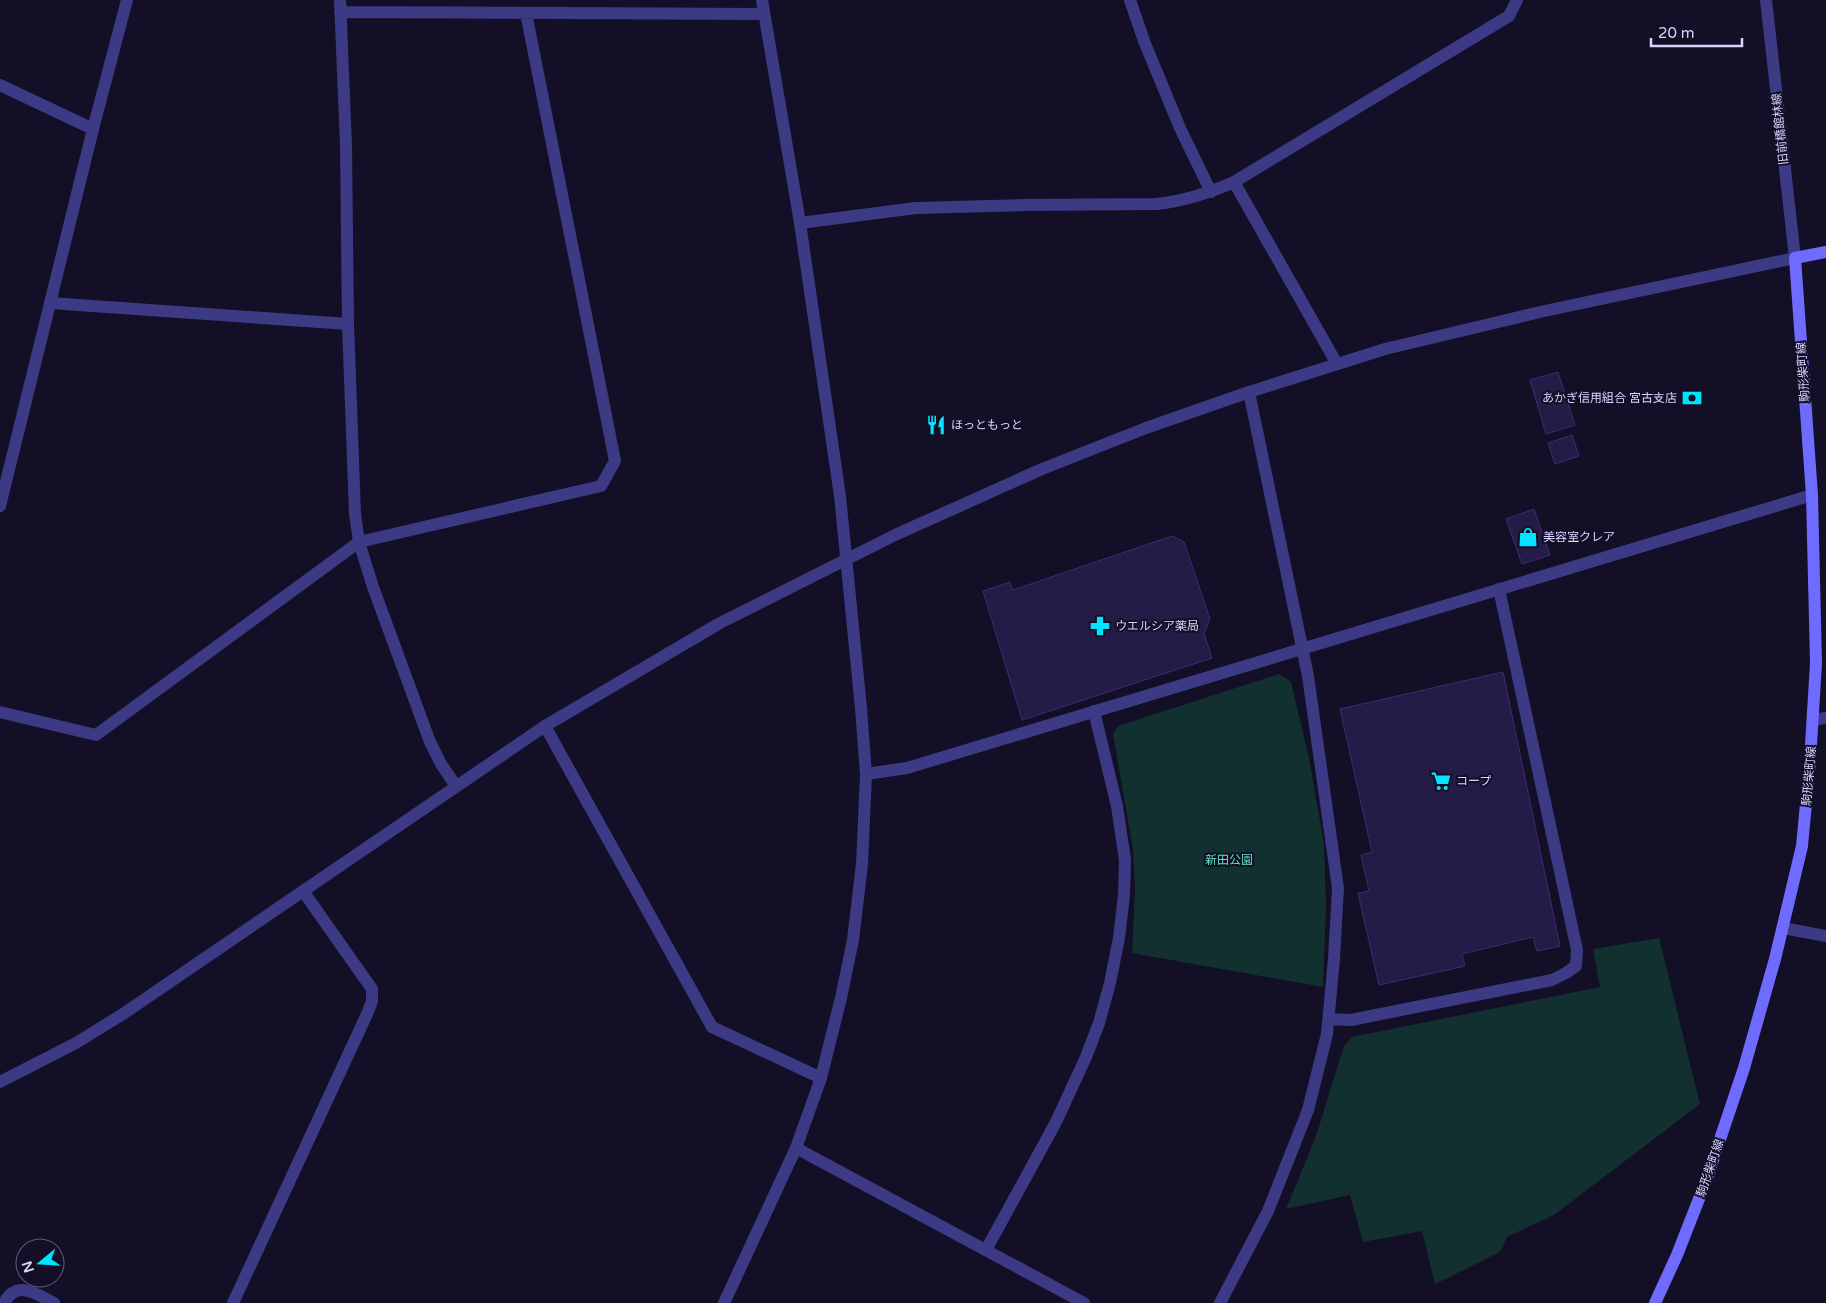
<svg xmlns="http://www.w3.org/2000/svg" width="1826" height="1303" font-family="'Varela Round','Noto Sans JP',sans-serif">
	<style>
		.green { fill: #12302f }
		.building { fill: #241b47; stroke: #3b2d73 }
		.lines { fill: none; stroke-linecap: round; stroke-linejoin: round }
		.service { stroke: #3d3a85; stroke-width: 12 }
		.minor { stroke: #3d3a85; stroke-width: 12 }
		.tertiary { stroke: #3d3a85; stroke-width: 12 }
		.secondary { stroke: #6f6bff; stroke-width: 12 }
		.labels { text-anchor: middle; stroke-width: 4; stroke-linejoin: round; paint-order: stroke }
		.street-label { font-size: 12px; fill: #d9d4ff; stroke: #130f26 }
		.poi-label { font-size: 12px; fill: #d9d4ff; stroke: #130f26; text-anchor: start }
		.park-label { font-size: 12px; fill: #5fe0c0; stroke: #130f26 }
	</style>
	<rect width="100%" height="100%" fill="#130f26"/>
	<!-- green -->
	<path class="green" d="M1279,674L1291,682L1309,758L1324,844L1326,906L1323,987L1132,953L1135,892L1133,849L1113,734L1118,726Z
		M1659,938L1700,1104L1554,1215L1507,1237L1500,1252L1435,1284L1422,1231L1363,1242L1350,1195L1286,1209L1316,1136L1344,1046L1352,1037L1600,987L1593,949Z"/>
	<!-- building -->
	<path class="building" d="M1558,372L1575,425L1546,434L1530,380Z
		M1572,435L1579,456L1555,464L1548,443Z
		M1534,509L1550,555L1522,564L1506,519Z
		M1172,536L1184,542L1210,619L1204,634L1212,658L1022,720L983,591L1010,582L1013,590Z
		M1503,672L1560,946L1537,951L1533,937L1462,954L1465,966L1379,985L1358,893L1369,891L1361,855L1372,852L1340,709Z"/>
	<g class="lines">
		<!-- service -->
		<path class="service" d="M1234,182L1337,364
			M1329,1019L1351,1020L1552,980L1566,973L1576,966L1577,950L1499,589
			M986,1250L1056,1122L1086,1057L1099,1023L1110,983L1119,938L1124,895L1125,860L1117,806L1094,711"/>
		<!-- minor -->
		<path class="minor" d="M340,0L346,145L348,324L355,514L359,542L373,587L430,742L441,764L456,786
			M1130,0L1144,41L1180,128L1211,192
			M340,12L764,14
			M93,129L127,0
			M800,223L916,208L1023,205L1157,204C1184,201 1209,193 1234,182L1509,16L1517,0
			M50,303L348,324
			M0,712L96,735L359,542L601,486L615,461L526,13
			M1813,720L1826,718
			M545,726L712,1027L821,1078
			M866,774L907,768L1812,495
			M796,1148L1084,1303
			M4,1303C17,1279 37,1294 54,1303
			M233,1303L368,1012L372,1001V989L303,891
			M1220,1303L1268,1211L1308,1110L1327,1034L1334,959L1338,888L1308,676L1249,392"/>
		<!-- tertiary -->
		<path class="tertiary" d="M0,85L93,129L0,506
			M1783,928L1826,936
			M0,1082L76,1043L123,1014L545,726L720,623L895,535L1042,469L1146,428L1249,392L1385,349L1540,312L1795,258L1766,0
			M724,1303L796,1148L821,1078L841,998L853,940L862,864L866,774L861,708L840,496L800,223L762,0"/>
		<!-- secondary -->
		<path class="secondary" d="M1655,1303L1677,1255L1706,1181L1744,1068L1775,959L1802,846L1810,761L1816,663L1812,495L1795,258L1826,252"/>
	</g>
	<!-- icons -->
	<defs>
		<symbol id="bank-bare" viewBox="-9 -9 18 18"><path d="M-6-4H6V4H-6ZM0-2.3a2.3 2.3 0 1 0 0 4.6a2.3 2.3 0 1 0 0-4.6Z" fill="#00e5ff" stroke="#130f26" stroke-width="2.5" paint-order="stroke"/></symbol>
		<symbol id="restaurant-bare" viewBox="-9 -9 18 18"><path d="M-5-6h1v4h1v-4h1v4h1v-4h1v5L-1.5 .5V6h-2V.5L-5-1ZM5-6V6H3V1.5H1.5Q1.5-4 5-6Z" fill="#00e5ff" stroke="#130f26" stroke-width="2.5" paint-order="stroke"/></symbol>
		<symbol id="shop-bare" viewBox="-9 -9 18 18"><path d="M-5-2.5h2.3a2.7 3.5 0 0 1 5.4 0H5L5.5 6h-11ZM-1.5-2.5h3a1.5 2.3 0 0 0-3 0Z" fill="#00e5ff" stroke="#130f26" stroke-width="2.5" paint-order="stroke"/></symbol>
		<symbol id="pharmacy-bare" viewBox="-9 -9 18 18"><path d="M-2-6h4v4h4v4h-4v4h-4v-4h-4v-4h4Z" fill="#00e5ff" stroke="#130f26" stroke-width="2.5" paint-order="stroke"/></symbol>
		<symbol id="supermarket-bare" viewBox="-9 -9 18 18"><path d="M-6-5.5h2.5l.6 2H6L4.5 2H-2.5L-4.4-4H-6ZM-1.5 3.2a1.3 1.3 0 1 0 .1 0ZM3 3.2a1.3 1.3 0 1 0 .1 0Z" fill="#00e5ff" stroke="#130f26" stroke-width="2.5" paint-order="stroke"/></symbol>
	</defs>
	<g fill-rule="evenodd">
		<use href="#bank-bare" x="1678" y="384" width="28" height="28"/>
		<use href="#restaurant-bare" x="922" y="411" width="28" height="28"/>
		<use href="#shop-bare" x="1514" y="523" width="28" height="28"/>
		<use href="#pharmacy-bare" x="1086" y="612" width="28" height="28"/>
		<use href="#supermarket-bare" x="1427" y="767" width="28" height="28"/>
	</g>
	<g class="labels">
		<!-- street labels -->
		<g class="street-label">
			<text transform="translate(1780 129) rotate(-96)" y="4">旧前橋館林線</text>
			<text transform="translate(1803 372) rotate(-94)" y="4">駒形柴町線</text>
			<text transform="translate(1809 776) rotate(-85)" y="4">駒形柴町線</text>
			<text transform="translate(1710 1168) rotate(-71)" y="4">駒形柴町線</text>
		</g>
		<!-- poi labels -->
		<g class="poi-label">
			<text x="1677" y="402" text-anchor="end">あかぎ信用組合 宮古支店</text>
			<text x="951" y="429">ほっともっと</text>
			<text x="1543" y="541">美容室クレア</text>
			<text x="1115" y="630">ウエルシア薬局</text>
			<text x="1456" y="785">コープ</text>
		</g>
		<!-- park labels -->
		<g class="park-label">
			<text x="1229" y="864">新田公園</text>
		</g>
	</g>
	<!-- north arrow -->
	<g transform="translate(40 1263) rotate(252)"><circle r="24" fill="#130f26" stroke="#625e7d"/>
	<path d="M0-4L9 19L0 12L-9 19Z" fill="#00e5ff"/>
	<text y="-8" font-size="14" font-weight="bold" text-anchor="middle" fill="#d9d4ff">N</text>
	</g>
	<!-- scale -->
	<path d="M1651 38v8h91v-8" fill="none" stroke="#d9d4ff" stroke-width="2.5"/>
	<text x="1658" y="38" font-size="15" fill="#d9d4ff" stroke="#130f26" stroke-width="4" paint-order="stroke">20 m</text>
</svg>
